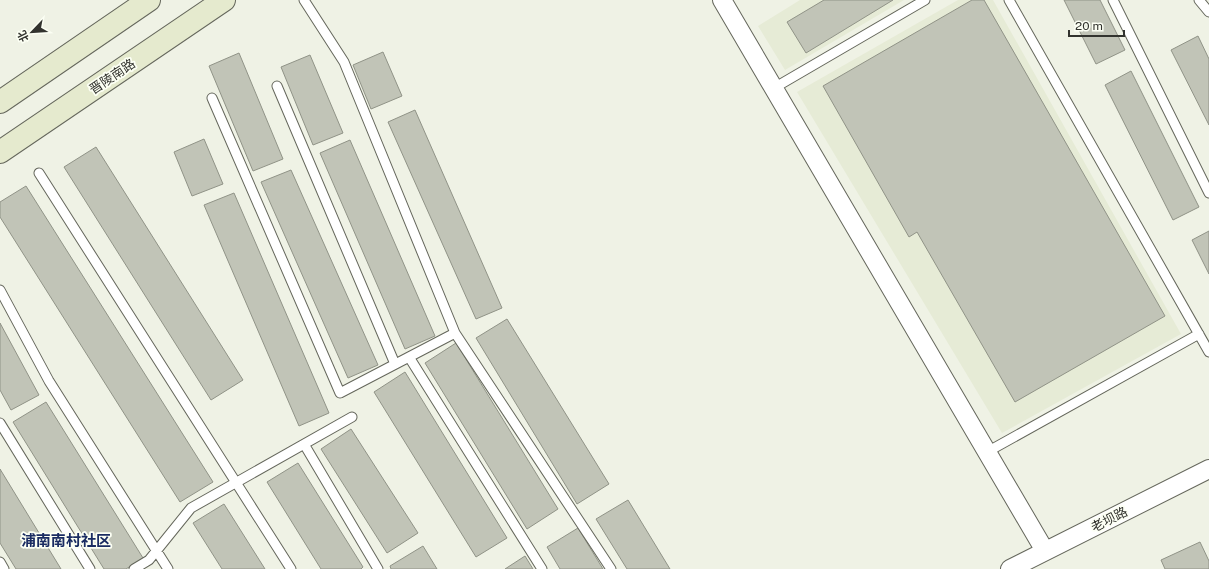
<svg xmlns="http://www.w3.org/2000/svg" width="1209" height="569" font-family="'Public Sans','Noto Sans SC',sans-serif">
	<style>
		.built { fill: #e6ebd6 }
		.building { fill: #c1c4b7; stroke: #909387 }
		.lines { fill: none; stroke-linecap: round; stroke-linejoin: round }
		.lane-casing { stroke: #65675c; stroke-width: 11 }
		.street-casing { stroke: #65675c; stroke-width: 20 }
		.secondary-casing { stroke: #65675c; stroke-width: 24 }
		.lane { stroke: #fff; stroke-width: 9 }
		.street { stroke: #fff; stroke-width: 18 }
		.secondary { stroke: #e5eace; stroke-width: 22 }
		.labels { text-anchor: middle; stroke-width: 3.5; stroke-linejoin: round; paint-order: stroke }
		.street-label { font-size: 13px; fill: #32332e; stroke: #fcfff4 }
		.quarter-label { font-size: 15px; font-weight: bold; fill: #1a2c62; stroke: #fcfff4 }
	</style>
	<rect width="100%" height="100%" fill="#eff2e5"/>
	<!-- built -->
	<path class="built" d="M800,0H904L785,70L758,26Z
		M958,0H993L1181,334L1002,433L797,92Z"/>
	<!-- building -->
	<path class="building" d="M893,0L806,53L787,22L824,0Z
		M972,0H984L1165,316L1015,402L917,232L909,237L823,86Z
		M1064,0H1100L1125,50L1096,64Z
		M1198,36L1209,59V125L1171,50Z
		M383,52L402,96L371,109L353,65Z
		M239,53L283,159L253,171L209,66Z
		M310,55L343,133L313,145L281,67Z
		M1131,71L1199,207L1173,220L1105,85Z
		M415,110L502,308L476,319L388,122Z
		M204,139L223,184L192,196L174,152Z
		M350,140L435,336L405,349L320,153Z
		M96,147L243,380L211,400L64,167Z
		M291,170L378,365L348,378L261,182Z
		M26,186L213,482L180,502L0,217V202Z
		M234,193L329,413L299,426L204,205Z
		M1209,231V274L1192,240Z
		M507,319L609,484L577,504L476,338Z
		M0,323L39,395L11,410L0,390Z
		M456,343L558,509L527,529L425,363Z
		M405,372L507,538L476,557L374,392Z
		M46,402L143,558L126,569H104L13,422Z
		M351,429L418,533L387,553L321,449Z
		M298,463L363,567L361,569H321L267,482Z
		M0,469L61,569H16L0,543Z
		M628,500L670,569H627L596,519Z
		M224,504L265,569H222L193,523Z
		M578,528L603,569H560L547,547Z
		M1200,542L1209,561V569H1165L1161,560Z
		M423,546L437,569H391L390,566Z
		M525,556L533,569H505Z"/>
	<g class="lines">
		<defs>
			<path id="lane" d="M304,0L344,62L455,333L611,569
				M1009,0L1209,352
				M1113,0L1209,193
				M1199,0L1209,12
				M277,86L395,364
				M774,88L925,0
				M212,98L340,393L455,333
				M39,173L291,569
				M0,290L49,381L168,569
				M409,357L542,569
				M0,423L90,569
				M304,444L378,569
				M987,452L1199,334
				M0,562L4,569
				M134,569L149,560L191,508L352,417"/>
			<path id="street" d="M722,0L1045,551
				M1010,569L1209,469"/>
			<path id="secondary" d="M0,102L149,0
				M0,152L224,0"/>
		</defs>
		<!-- lane casing -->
		<use href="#lane" class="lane-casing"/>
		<!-- street casing -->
		<use href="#street" class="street-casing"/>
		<!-- secondary casing -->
		<use href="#secondary" class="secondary-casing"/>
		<!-- lane -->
		<use href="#lane" class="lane"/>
		<!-- street -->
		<use href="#street" class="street"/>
		<!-- secondary -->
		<use href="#secondary" class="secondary"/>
	</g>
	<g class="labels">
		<!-- street labels -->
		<g class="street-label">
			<text transform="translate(112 76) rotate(-34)" y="5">晋陵南路</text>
			<text transform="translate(1109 519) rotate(-27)" y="5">老坝路</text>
		</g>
		<!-- quarter labels -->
		<g class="quarter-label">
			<text x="66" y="546">浦南南村社区</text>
		</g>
	</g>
	<!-- north arrow -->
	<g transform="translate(32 32) rotate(245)" stroke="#fcfff4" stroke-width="3" paint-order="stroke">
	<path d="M0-3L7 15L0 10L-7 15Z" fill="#32332e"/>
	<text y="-6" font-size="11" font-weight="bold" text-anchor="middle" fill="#32332e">北</text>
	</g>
	<!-- scale -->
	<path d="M1069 30v6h55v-6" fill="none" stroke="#32332e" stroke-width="2"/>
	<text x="1075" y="30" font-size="12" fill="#32332e" stroke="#fcfff4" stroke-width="3" paint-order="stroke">20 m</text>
</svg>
